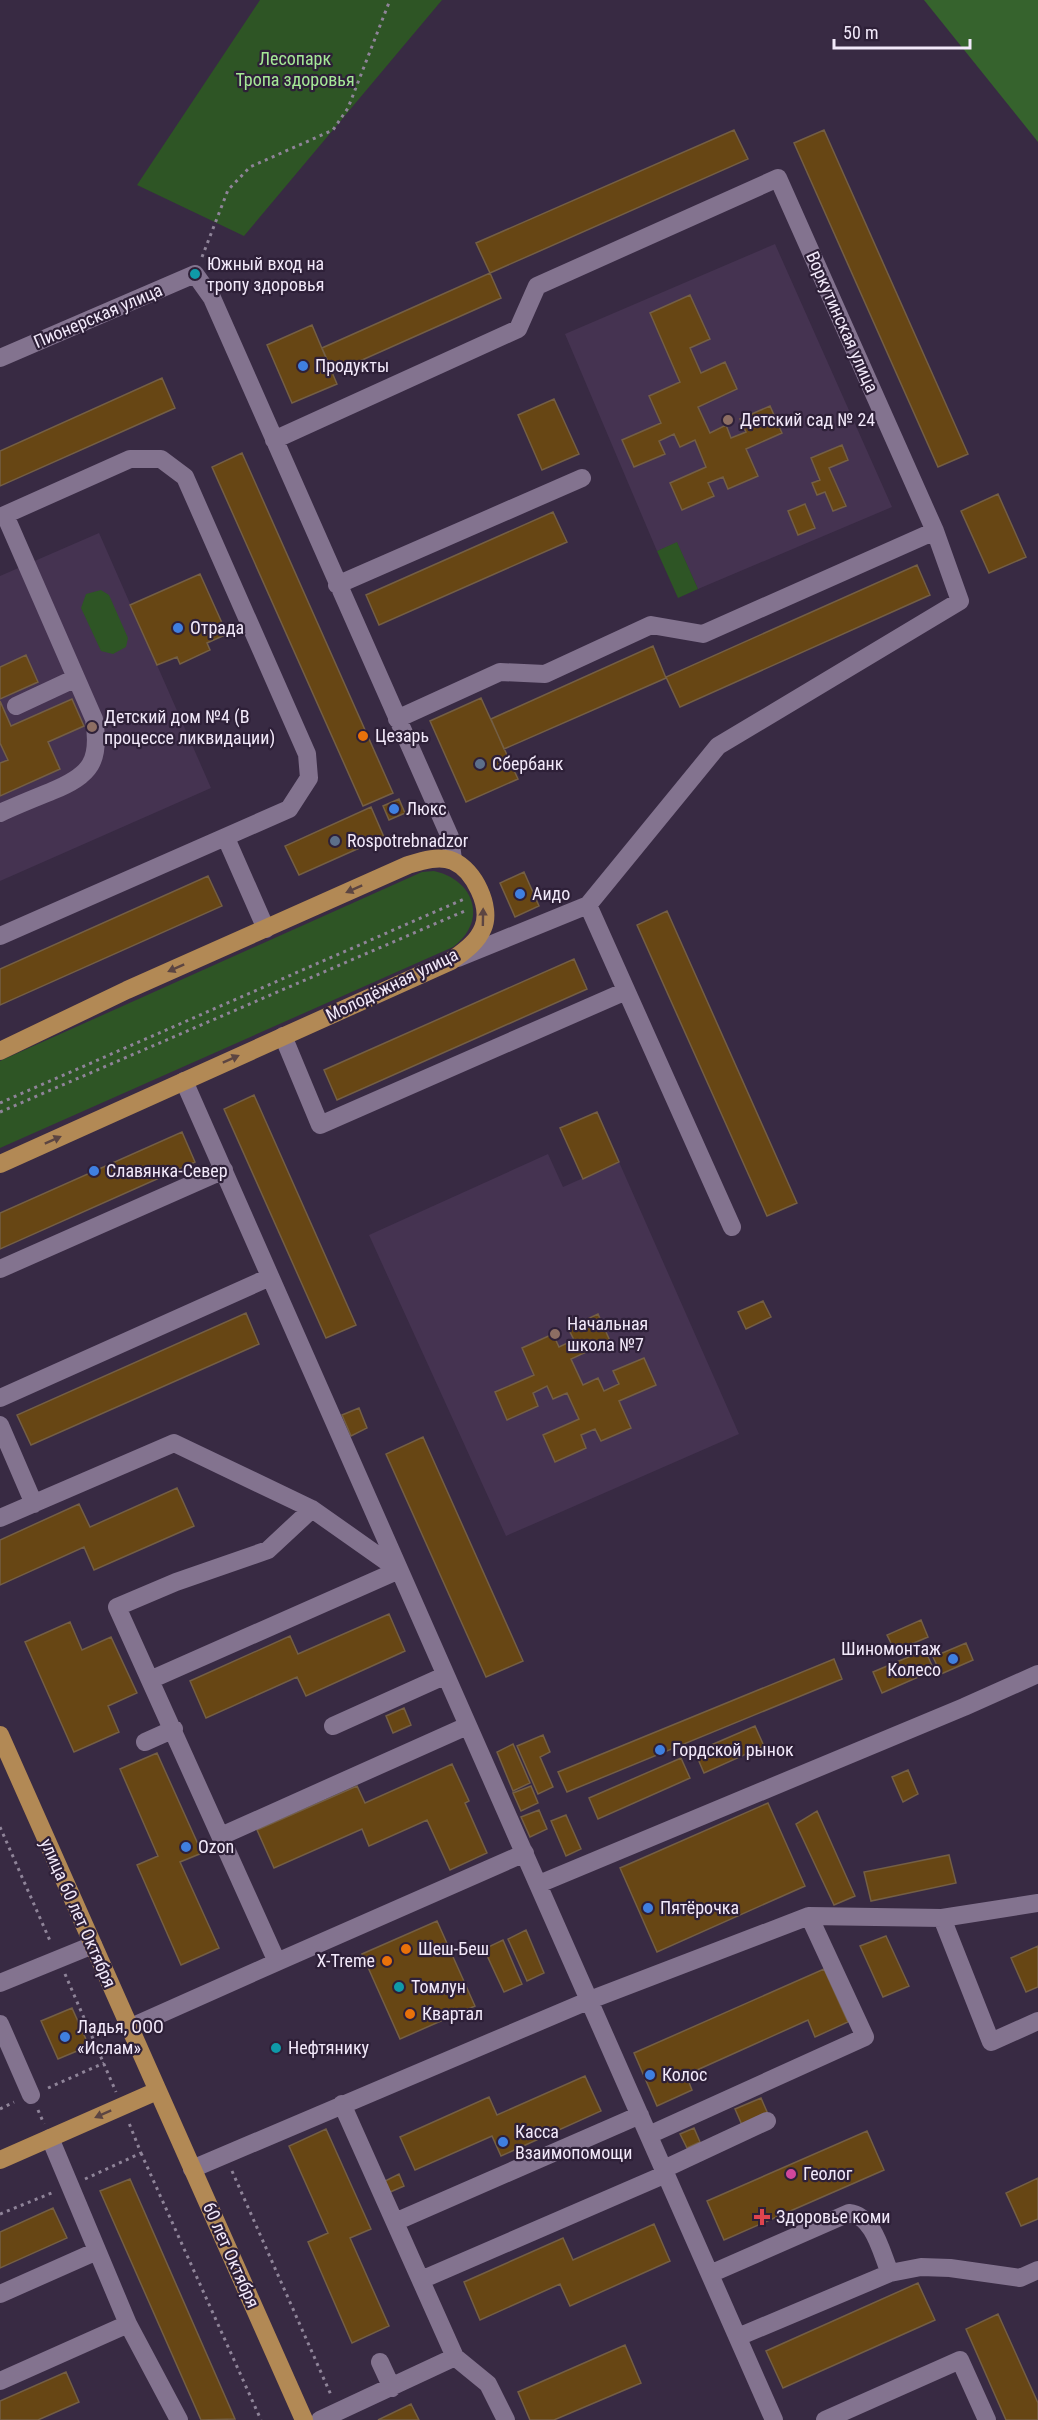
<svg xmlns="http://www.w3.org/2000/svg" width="1038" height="2420" font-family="'Roboto Condensed',sans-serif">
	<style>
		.built { fill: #453351 }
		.green { fill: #2e5525 }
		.forest { fill: #36632d }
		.building { fill: #674614; stroke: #745f45; stroke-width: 1.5 }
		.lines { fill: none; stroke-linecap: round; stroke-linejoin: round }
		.path { stroke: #8f8499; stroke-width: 3; stroke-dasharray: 3 4.5; stroke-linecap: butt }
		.minor { stroke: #83738f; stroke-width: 18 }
		.major { stroke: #b28955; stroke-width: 18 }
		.oneway { fill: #5c4542 }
		.culture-dot { fill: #0f9aa8; stroke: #2e2038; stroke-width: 2 }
		.shop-dot { fill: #3f7fe0; stroke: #2e2038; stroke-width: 2 }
		.education-dot { fill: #8d6e63; stroke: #2e2038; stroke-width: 2 }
		.food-dot { fill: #e8710a; stroke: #2e2038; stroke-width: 2 }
		.service-dot { fill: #5c6f8a; stroke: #2e2038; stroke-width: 2 }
		.hotel-dot { fill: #d1479c; stroke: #2e2038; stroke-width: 2 }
		.health-dot { fill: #e0444e; stroke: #2e2038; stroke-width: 2 }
		.labels { text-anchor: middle; stroke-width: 4.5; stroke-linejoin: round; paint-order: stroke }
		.park-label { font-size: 18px; fill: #a5e897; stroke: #2e2038 }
		.poi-label { font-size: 18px; fill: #f2e9fa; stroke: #2e2038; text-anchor: start }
		.street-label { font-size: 18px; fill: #f2e9fa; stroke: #2e2038 }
	</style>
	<rect width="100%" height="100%" fill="#382a43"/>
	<!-- built -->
	<path class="built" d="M775,244L892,507L698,589L677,543L657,551L565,334Z
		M99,533L211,788L0,881V576Z
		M548,1154L563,1187L619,1162L739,1434L506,1536L369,1235Z"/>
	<!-- green -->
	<path class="green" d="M260,0H442L244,236L137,185Z
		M677,542L698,589L678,598L657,551Z
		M101,590L109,595L128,638L126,647L113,654L101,651L81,608L86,594Z
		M434,871C475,880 488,921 453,947L0,1148V1061L422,872Z"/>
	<!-- forest -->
	<path class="forest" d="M924,0H1038V142Z"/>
	<!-- building -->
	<path class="building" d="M734,130L748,159L490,273L476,243Z
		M824,130L968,454L938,467L794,143Z
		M490,273L501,298L333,373L322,348Z
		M690,295L710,339L690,348L701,373L725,362L737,389L698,407L710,433L726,425L731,438L746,432L740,419L770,406L782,433L746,449L758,476L728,489L723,477L708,483L714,496L682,510L670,483L706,467L695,440L680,447L674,434L659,441L665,454L634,467L622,440L661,423L649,396L680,382L650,313Z
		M312,325L337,384L292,403L267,345Z
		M162,378L175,408L0,486V451Z
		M554,399L579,454L542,470L518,415Z
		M842,445L848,460L829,468L846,506L833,511L825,492L817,495L812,483L820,480L811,458Z
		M242,453L393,793L363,806L212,467Z
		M998,494L1026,557L989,573L961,511Z
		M805,504L815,528L798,535L788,511Z
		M553,512L567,542L379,625L366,595Z
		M917,565L930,595L680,707L666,677Z
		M200,574L227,634L207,643L210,650L180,664L177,657L157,665L130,605Z
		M653,646L666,678L504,749L491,719Z
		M26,655L38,682L0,699V667Z
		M481,698L518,779L466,802L430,721Z
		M72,699L84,726L48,742L60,769L0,796V763L8,760L0,743V701L11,726Z
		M399,799L405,813L389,820L383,806Z
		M371,807L384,837L299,875L285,846Z
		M524,872L539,906L515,917L500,883Z
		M208,876L222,906L0,1005V969Z
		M667,911L797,1203L767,1216L637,925Z
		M574,959L587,989L337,1100L324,1070Z
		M254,1095L356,1325L326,1338L224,1109Z
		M597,1112L619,1162L583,1179L560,1128Z
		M182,1132L195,1162L0,1249V1213Z
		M763,1301L771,1317L746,1329L738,1312Z
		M246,1313L259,1344L31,1445L17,1415Z
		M598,1314L610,1341L571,1359L583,1385L598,1378L604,1391L619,1384L613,1371L644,1358L656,1385L619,1401L631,1428L601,1441L595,1429L581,1435L586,1448L555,1462L543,1435L579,1419L567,1393L553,1399L547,1386L533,1393L538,1406L507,1420L495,1392L534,1375L522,1348L553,1334L559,1347L574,1340L568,1328Z
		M359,1408L367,1428L351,1436L342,1415Z
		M423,1437L523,1661L486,1677L386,1454Z
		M177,1488L194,1526L94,1570L84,1547L0,1585V1540L79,1504L90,1527Z
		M389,1614L405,1651L306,1696L297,1677L206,1718L190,1681L290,1636L298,1654Z
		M921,1620L928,1637L895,1651L887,1635Z
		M70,1622L82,1650L111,1637L137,1693L108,1706L119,1732L74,1752L25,1642Z
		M966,1643L973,1660L941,1674L933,1657Z
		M925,1650L934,1670L882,1693L873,1672Z
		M834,1659L842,1679L567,1792L558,1772Z
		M404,1708L411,1725L393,1733L386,1716Z
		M755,1726L764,1746L704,1773L695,1752Z
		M543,1735L550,1752L540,1757L553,1787L538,1794L517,1746Z
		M513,1744L530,1783L513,1791L497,1752Z
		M157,1753L202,1853L180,1862L219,1948L181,1965L137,1865L158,1856L120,1769Z
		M681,1758L690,1778L598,1819L589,1798Z
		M452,1764L469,1801L465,1803L487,1853L450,1870L427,1820L369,1846L362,1829L274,1868L257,1830L357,1786L365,1803Z
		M908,1770L918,1794L903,1802L892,1777Z
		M531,1786L538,1803L521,1811L513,1793Z
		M768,1803L805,1886L657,1952L620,1868Z
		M539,1810L547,1829L530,1837L521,1817Z
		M817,1811L855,1896L834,1905L796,1824Z
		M566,1815L581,1849L566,1856L551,1821Z
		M949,1855L956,1883L871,1901L864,1872Z
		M437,1921L475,2006L400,2039L362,1954Z
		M526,1930L544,1973L527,1981L508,1939Z
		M886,1936L909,1986L883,1997L860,1946Z
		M503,1940L522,1984L504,1992L484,1949Z
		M1038,1946V1987L1026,1992L1011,1958Z
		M824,1969L848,2022L815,2037L808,2020L686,2075L692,2090L657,2106L634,2053Z
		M72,2008L89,2046L58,2059L41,2021Z
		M585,2076L601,2111L501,2156L492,2136L415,2170L400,2137L489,2097L497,2115Z
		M761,2098L768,2114L742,2125L735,2109Z
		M694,2128L700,2142L687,2148L680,2134Z
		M326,2129L371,2229L350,2238L389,2326L352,2343L308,2242L328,2233L289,2146Z
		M867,2131L884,2170L724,2240L707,2201Z
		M399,2174L404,2186L388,2193L383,2182Z
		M1038,2178V2219L1021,2226L1006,2193Z
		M130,2179L235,2419L201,2420L100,2191Z
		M53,2208L67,2238L0,2268V2232Z
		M654,2224L670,2261L570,2306L560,2284L480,2320L464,2282L563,2238L573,2260Z
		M918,2283L935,2320L783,2388L766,2351Z
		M998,2314L1038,2403V2420H1006L966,2329Z
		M625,2345L641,2383L554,2420H530L518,2392Z
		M66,2372L79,2402L38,2420H0V2401Z
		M411,2404L419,2420H378Z"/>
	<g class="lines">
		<!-- path -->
		<path class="path" d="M202,257L228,190L250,167L333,130L348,108L390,0
			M0,1103L464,899
			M0,1112L467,910
			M0,1827L51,1943
			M65,1974L116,2092
			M48,2088L104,2063
			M0,2109L14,2102
			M38,2110L44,2124
			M141,2153L261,2420
			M232,2171L331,2395
			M85,2179L141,2153L129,2123
			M0,2214L54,2192"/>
		<!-- minor -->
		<path class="minor" d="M0,358L195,274L212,298L450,837L453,860
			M274,440L518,329L537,286L778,178L935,531L960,601L718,746L588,905
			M0,517L130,459H161L185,477L307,754L309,778L289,809L0,936
			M337,585L582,478
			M16,706L76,678
			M397,719L500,672L545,674L651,625L703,634L935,531
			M0,813C17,805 35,798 52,791C91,775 101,761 94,719L5,515
			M226,838L266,929
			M458,958L588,905L732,1227
			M283,1036L320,1125L626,991
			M184,1081L774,2420
			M0,1269L224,1170
			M0,1398L270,1277
			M0,1425L34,1504
			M0,1518L174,1443L312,1509L397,1569
			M150,1680L399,1570
			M333,1726L444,1676
			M145,1742L174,1729
			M221,1836L467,1726
			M539,1884L964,1707L1038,1674
			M942,1918L1038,1903
			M277,1962L525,1853
			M0,1983L93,1945
			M0,2024L31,2095
			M129,2028L277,1962L117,1607L176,1582L268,1550L312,1509
			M342,2104L455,2357
			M649,2135L865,2037L809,1916
			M50,2138L128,2324L179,2420
			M192,2169L590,2000L809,1916L942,1918L991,2042L1038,2021
			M664,2169L767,2121
			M395,2222L640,2115
			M710,2274L849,2213C874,2216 881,2252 890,2273
			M421,2280L666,2174
			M0,2294L97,2251
			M738,2337L890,2273L921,2267L950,2268L1020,2278L1038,2270
			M380,2362L392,2388
			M0,2381L128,2324
			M320,2420L455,2357L488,2384L506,2420
			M825,2420L960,2360L987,2420"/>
		<!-- major -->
		<path class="major" d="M0,1051L127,990L408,865C421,861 439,855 453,861C474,870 492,907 483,928C477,943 463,952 451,961L0,1164
			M0,1735L304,2420
			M0,2160L157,2091"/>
	</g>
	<!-- one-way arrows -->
	<defs><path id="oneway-solid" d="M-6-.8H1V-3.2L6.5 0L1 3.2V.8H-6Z" transform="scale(1.5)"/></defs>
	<g class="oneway">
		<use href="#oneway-solid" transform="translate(354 889) rotate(156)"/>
		<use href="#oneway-solid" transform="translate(483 917) rotate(-89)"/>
		<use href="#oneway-solid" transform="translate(176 968) rotate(156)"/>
		<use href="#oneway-solid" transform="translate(231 1059) rotate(-24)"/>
		<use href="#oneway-solid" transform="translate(53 1140) rotate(-24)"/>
		<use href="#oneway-solid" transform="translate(103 2114) rotate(156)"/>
	</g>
	<!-- markers -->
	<g class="culture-dot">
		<circle cx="195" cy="274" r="6"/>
		<circle cx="399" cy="1987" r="6"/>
		<circle cx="276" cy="2048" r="6"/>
	</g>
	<g class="shop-dot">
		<circle cx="303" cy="366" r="6"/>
		<circle cx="178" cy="628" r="6"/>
		<circle cx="394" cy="809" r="6"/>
		<circle cx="520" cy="894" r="6"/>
		<circle cx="94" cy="1171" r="6"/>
		<circle cx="953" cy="1659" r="6"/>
		<circle cx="660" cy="1750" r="6"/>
		<circle cx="186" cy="1847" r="6"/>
		<circle cx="648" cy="1908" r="6"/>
		<circle cx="65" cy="2037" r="6"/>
		<circle cx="650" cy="2075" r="6"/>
		<circle cx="503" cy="2142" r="6"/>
	</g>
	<g class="education-dot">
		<circle cx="728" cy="420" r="6"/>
		<circle cx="92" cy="727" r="6"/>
		<circle cx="555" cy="1334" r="6"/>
	</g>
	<g class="food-dot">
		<circle cx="363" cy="736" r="6"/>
		<circle cx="406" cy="1949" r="6"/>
		<circle cx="387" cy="1961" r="6"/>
		<circle cx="410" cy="2014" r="6"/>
	</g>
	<g class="service-dot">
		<circle cx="480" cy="764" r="6"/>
		<circle cx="335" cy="841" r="6"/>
	</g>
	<circle class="hotel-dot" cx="791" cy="2174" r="6"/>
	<path class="health-dot" d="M759 2208h6v6h6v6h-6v6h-6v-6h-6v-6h6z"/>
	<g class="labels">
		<!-- park labels -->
		<g class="park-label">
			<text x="295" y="65">Лесопарк<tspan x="295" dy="21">Тропа здоровья</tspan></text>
		</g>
		<!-- poi labels -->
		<g class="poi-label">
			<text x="207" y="270">Южный вход на<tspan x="207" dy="21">тропу здоровья</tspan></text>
			<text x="315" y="372">Продукты</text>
			<text x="740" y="426">Детский сад № 24</text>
			<text x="190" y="634">Отрада</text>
			<text x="104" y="723">Детский дом №4 (В<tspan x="104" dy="21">процессе ликвидации)</tspan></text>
			<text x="375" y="742">Цезарь</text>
			<text x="492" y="770">Сбербанк</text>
			<text x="406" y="815">Люкс</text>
			<text x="347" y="847">Rospotrebnadzor</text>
			<text x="532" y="900">Аидо</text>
			<text x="106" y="1177">Славянка-Север</text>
			<text x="567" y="1330">Начальная<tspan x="567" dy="21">школа №7</tspan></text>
			<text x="941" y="1655" text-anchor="end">Шиномонтаж<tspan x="941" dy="21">Колесо</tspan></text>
			<text x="672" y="1756">Гордской рынок</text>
			<text x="198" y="1853">Ozon</text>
			<text x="660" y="1914">Пятёрочка</text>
			<text x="418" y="1955">Шеш-Беш</text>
			<text x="375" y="1967" text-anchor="end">X-Treme</text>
			<text x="411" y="1993">Томлун</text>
			<text x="422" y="2020">Квартал</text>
			<text x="77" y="2033">Ладья, ООО<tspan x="77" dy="21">«Ислам»</tspan></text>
			<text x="288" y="2054">Нефтянику</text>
			<text x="662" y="2081">Колос</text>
			<text x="515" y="2138">Касса<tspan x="515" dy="21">Взаимопомощи</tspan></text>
			<text x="803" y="2180">Геолог</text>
			<text x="776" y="2223">Здоровье коми</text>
		</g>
		<!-- street labels -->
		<g class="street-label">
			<text transform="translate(98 316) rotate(-23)" y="6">Пионерская улица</text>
			<text transform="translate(842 322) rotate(66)" y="6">Воркутинская улица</text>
			<text transform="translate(392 985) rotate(-26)" y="6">Молодёжная улица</text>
			<text transform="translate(78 1913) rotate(66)" y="6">улица 60 лет Октября</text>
			<text transform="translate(231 2255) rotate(66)" y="6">60 лет Октября</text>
		</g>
	</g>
	<!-- scale -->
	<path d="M834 39v9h136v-9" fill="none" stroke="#f2e9fa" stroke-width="3"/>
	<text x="843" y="39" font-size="18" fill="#f2e9fa" stroke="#2e2038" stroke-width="4.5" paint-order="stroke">50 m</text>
</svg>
